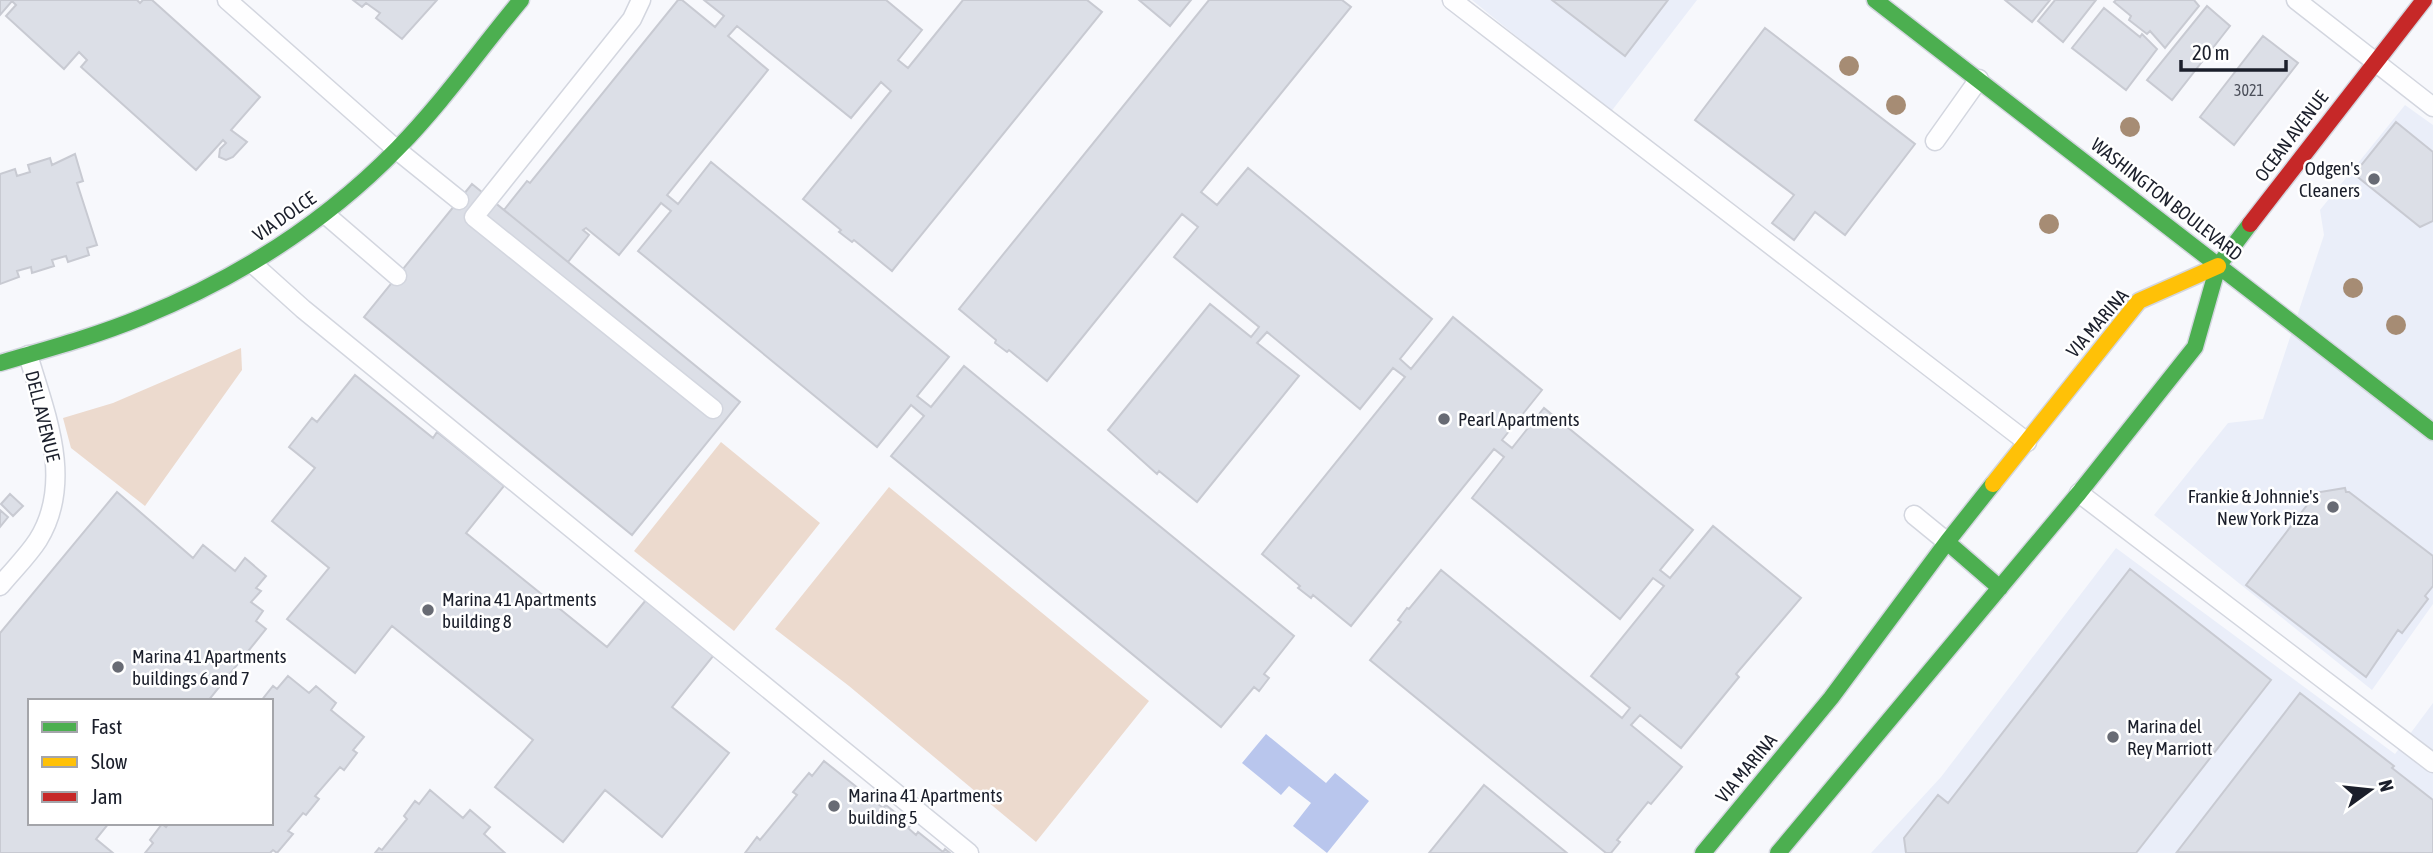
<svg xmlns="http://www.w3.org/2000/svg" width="2433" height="853" font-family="'Asap Condensed',sans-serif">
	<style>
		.built { fill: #eaeef9 }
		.green { fill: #ecdace }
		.water { fill: #b9c6ed }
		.building { fill: #dcdfe7; stroke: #c8cad2; stroke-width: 2 }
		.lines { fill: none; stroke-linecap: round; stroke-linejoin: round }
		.lane-casing { stroke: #d3d6df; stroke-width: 21 }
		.fast-casing { stroke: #d3d6df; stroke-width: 19 }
		.slow-casing { stroke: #d3d6df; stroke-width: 19 }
		.jam-casing { stroke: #d3d6df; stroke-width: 19 }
		.lane { stroke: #fefeff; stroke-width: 18 }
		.fast { stroke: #4caf50; stroke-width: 16 }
		.slow { stroke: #ffc107; stroke-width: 16 }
		.jam { stroke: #c62828; stroke-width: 16 }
		.tree { fill: #a68c74 }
		.poi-dot { fill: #686b74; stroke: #fff; stroke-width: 2.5 }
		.labels { text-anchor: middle; stroke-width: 5; stroke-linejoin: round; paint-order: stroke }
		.number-label { font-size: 16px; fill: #4b4f5a }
		.street-label { font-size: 19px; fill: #1b1f2b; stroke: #fff }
		.poi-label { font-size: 19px; fill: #1b1f2b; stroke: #fff; text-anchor: start }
	</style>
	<rect width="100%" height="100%" fill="#f7f8fc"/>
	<!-- built -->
	<path class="built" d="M1472,0H1697L1610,113Z
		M2405,105L2433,125V604L2372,690L2154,515L2228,423L2263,419L2324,235L2320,210Z
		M2116,548L2395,754L2433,703V853H1871L1941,777Z"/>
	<!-- green -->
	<path class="green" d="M241,348L242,370L145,506L71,448L63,418L113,403Z
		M721,442L820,523L734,631L634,551Z
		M889,487L1149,701L1036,842L849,686L775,629Z"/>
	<!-- water -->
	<path class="water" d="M1266,734L1326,783L1335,773L1369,801L1327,853L1293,826L1311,803L1289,786L1281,795L1242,763Z"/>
	<!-- building -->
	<path class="building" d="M0,0H137L140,3L143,0H152L260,97L231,130L247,142L233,157L226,160L219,157L220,149L226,143L223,140L196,170L81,67L87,60L79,52L64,69L6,16L16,5L12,1L0,15Z
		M353,0H437L402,39L376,18L380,13L366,3L362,7Z
		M678,0H682L715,27L724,16L704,0H886L922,30L898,60L908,68L963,0H1087L1102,12L892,271L854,240L852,242L839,232L841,230L803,199L891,91L881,82L851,118L737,26L728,36L768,70L667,195L678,204L711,162L949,357L917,396L931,407L964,366L1294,636L1264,674L1269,678L1259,691L1254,687L1221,727L891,456L924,416L911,405L877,447L638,251L671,211L661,203L619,255L586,228L583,230L589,235L568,262L504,210L527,181L530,183Z
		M1139,0H1191L1170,26Z
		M1209,0H1342L1351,7L1201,192L1217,205L1248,168L1432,319L1400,359L1411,369L1453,317L1542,390L1502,440L1512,448L1544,408L1693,530L1660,570L1670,578L1713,526L1801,598L1736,674L1739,677L1681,748L1640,715L1631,725L1682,767L1651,804L1648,802L1617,840L1620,842L1611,853H1606L1370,660L1401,622L1398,620L1407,608L1409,609L1441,570L1622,718L1630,708L1591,676L1664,586L1653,578L1620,619L1472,498L1504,457L1494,449L1351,626L1313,595L1311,598L1298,588L1300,586L1262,554L1405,377L1393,368L1360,409L1267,332L1257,343L1299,376L1197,502L1159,471L1157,474L1108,430L1210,304L1251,337L1259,327L1174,257L1198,227L1182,214L1047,381L1009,350L1007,352L995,343L996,340L959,309Z
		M1552,0H1668L1625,56Z
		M2005,0H2050L2032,22Z
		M2055,0H2096L2063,42L2038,21Z
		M2116,0H2194L2199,6L2165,48L2150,31L2147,34L2129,20L2131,16L2114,2Z
		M2207,6L2230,26L2172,100L2147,80Z
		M2104,8L2140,37L2142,34L2157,49L2126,90L2072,48Z
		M1765,28L1915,144L1845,235L1815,212L1794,240L1772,223L1794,195L1695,120Z
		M2263,36L2298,63L2234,145L2200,117Z
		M2396,122L2433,152V221L2420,227L2354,174Z
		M75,154L83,181L77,183L97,245L87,248L89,255L68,262L66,256L52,260L54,266L32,273L31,267L17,271L19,277L0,284V174L15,169L17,176L30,172L28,165L50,158L52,165Z
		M472,184L740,402L632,535L364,317Z
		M355,375L433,438L437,432L504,486L466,533L607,647L646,600L714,655L672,707L729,753L662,837L605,790L563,842L495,787L533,740L392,626L355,673L287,619L329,568L272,521L315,468L289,447L312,418L317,422Z
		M2345,488L2346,492H2349L2433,556V586L2425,596L2428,599L2402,633L2398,630L2366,677L2246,585L2314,496V493Z
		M117,492L193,558L203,545L235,571L245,558L266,576L256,588L261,591L251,602L263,611L256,621L266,629L208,701H30V823H109L96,839L113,853H0V633Z
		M117,492L193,558L203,545L235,571L245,558L266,576L256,588L261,591L251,602L263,611L256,621L266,629L208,701H30V823H109L96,839L113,853H0V633Z
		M10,494L23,506L13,516L1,504Z
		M0,510L8,517L0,527Z
		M2130,569L2271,680L2136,853H1906L1904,838L1938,795L1948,803Z
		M288,676L309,693L316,686L336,703L331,710L364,737L353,750L357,753L344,770L340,767L315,796L319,799L306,815L303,813L288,831L293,834L277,853L273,850L270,853H145L153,843L150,840L162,824L166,827L169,823H271V701H261L273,686L277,689Z
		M288,676L309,693L316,686L336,703L331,710L364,737L353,750L357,753L344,770L340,767L315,796L319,799L306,815L303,813L288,831L293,834L277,853L273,850L270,853H145L153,843L150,840L162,824L166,827L169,823H271V701H261L273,686L277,689Z
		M2300,693L2394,766L2392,768L2433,800V853L2177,852Z
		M824,761L883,808L886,805L911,825L908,828L916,835L918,832L943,852L945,849L950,853H745L757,837L760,840L797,795L793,792L809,773L812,776Z
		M1484,785L1567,853H1429Z
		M430,790L463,818L470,810L490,827L484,834L505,853H375L379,848L382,850L407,819L404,816L415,801L419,804Z
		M430,790L463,818L470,810L490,827L484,834L505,853H375L379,848L382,850L407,819L404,816L415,801L419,804Z"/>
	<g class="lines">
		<defs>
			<path id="lane" d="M227,0L397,150L459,200
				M641,0L632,19L474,217L713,409
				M1452,0L2027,442
				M2296,0L2433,107
				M1935,141L1979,79
				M325,214L397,276
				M253,264L303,309L969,853
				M2079,493L2433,763
				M1914,515L1947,542
				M0,586C12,571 27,557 38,540C74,482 46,415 28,355"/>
			<path id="fast" d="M1875,0L2433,432
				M0,363C48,349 96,336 142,317C238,278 326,222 398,148C443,102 480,49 521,0
				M1947,542L2000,588
				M1703,853L1831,698L1947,542L1993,484
				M1778,853L2079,493L2195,347L2218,266L2250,224"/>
			<path id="slow" d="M1993,484L2139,301L2218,266"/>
			<path id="jam" d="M2250,224L2424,0"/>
		</defs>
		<!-- lane casing -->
		<use href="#lane" class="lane-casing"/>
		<!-- fast casing -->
		<use href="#fast" class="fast-casing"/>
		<!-- slow casing -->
		<use href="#slow" class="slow-casing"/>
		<!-- jam casing -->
		<use href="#jam" class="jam-casing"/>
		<!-- lane -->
		<use href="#lane" class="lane"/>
		<!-- fast -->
		<use href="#fast" class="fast"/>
		<!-- slow -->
		<use href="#slow" class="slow"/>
		<!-- jam -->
		<use href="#jam" class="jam"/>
	</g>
	<!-- trees -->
	<g class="tree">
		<circle cx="1849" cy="66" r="10"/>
		<circle cx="1896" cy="105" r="10"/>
		<circle cx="2130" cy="127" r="10"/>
		<circle cx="2049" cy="224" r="10"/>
		<circle cx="2353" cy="288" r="10"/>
		<circle cx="2396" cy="325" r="10"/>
	</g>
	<!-- markers -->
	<g class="poi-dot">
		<circle cx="2374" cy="179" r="7"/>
		<circle cx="1444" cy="419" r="7"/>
		<circle cx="2333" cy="507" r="7"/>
		<circle cx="428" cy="610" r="7"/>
		<circle cx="118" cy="667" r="7"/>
		<circle cx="2113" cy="737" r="7"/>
		<circle cx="834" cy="806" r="7"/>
	</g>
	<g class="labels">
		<!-- number labels -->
		<g class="number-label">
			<text x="2249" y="96">3021</text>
		</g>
		<!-- street labels -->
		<g class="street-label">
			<text transform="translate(2291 136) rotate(-53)" y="7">OCEAN AVENUE</text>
			<text transform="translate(2167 199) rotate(38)" y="7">WASHINGTON BOULEVARD</text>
			<text transform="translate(284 216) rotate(-35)" y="7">VIA DOLCE</text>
			<text transform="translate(2097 323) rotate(-49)" y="7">VIA MARINA</text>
			<text transform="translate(43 416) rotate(76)" y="7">DELL AVENUE</text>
			<text transform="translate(1746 768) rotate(-50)" y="7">VIA MARINA</text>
		</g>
		<!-- poi labels -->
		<g class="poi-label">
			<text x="2360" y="175" text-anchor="end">Odgen's<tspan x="2360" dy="22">Cleaners</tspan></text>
			<text x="1458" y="426">Pearl Apartments</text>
			<text x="2319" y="503" text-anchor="end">Frankie &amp; Johnnie's<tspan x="2319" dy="22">New York Pizza</tspan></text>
			<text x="442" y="606">Marina 41 Apartments<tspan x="442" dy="22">building 8</tspan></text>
			<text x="132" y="663">Marina 41 Apartments<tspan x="132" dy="22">buildings 6 and 7</tspan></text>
			<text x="2127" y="733">Marina del<tspan x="2127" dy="22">Rey Marriott</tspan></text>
			<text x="848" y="802">Marina 41 Apartments<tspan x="848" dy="22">building 5</tspan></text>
		</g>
	</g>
	<!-- legend -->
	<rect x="28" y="699" width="245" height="126" fill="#ffffff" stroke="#a4a5aa" stroke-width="2"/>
	<rect x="42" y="722" width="35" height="10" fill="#4caf50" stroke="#a4a5aa" stroke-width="2"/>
	<text x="91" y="734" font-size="21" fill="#1b1f2b">Fast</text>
	<rect x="42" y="757" width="35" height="10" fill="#ffc107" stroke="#a4a5aa" stroke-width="2"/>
	<text x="91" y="769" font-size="21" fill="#1b1f2b">Slow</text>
	<rect x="42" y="792" width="35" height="10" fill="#c62828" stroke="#a4a5aa" stroke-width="2"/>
	<text x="91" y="804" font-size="21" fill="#1b1f2b">Jam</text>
	<!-- north arrow -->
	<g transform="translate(2370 790) rotate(75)" stroke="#ffffff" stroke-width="5" paint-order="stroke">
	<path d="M0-5L12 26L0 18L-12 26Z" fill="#1b1f2b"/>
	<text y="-10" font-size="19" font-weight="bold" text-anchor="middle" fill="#1b1f2b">N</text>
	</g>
	<!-- scale -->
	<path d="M2181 60v10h105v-10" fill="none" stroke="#1b1f2b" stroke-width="3.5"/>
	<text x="2192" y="60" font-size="21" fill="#1b1f2b" stroke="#ffffff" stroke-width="5" paint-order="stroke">20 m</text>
</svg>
